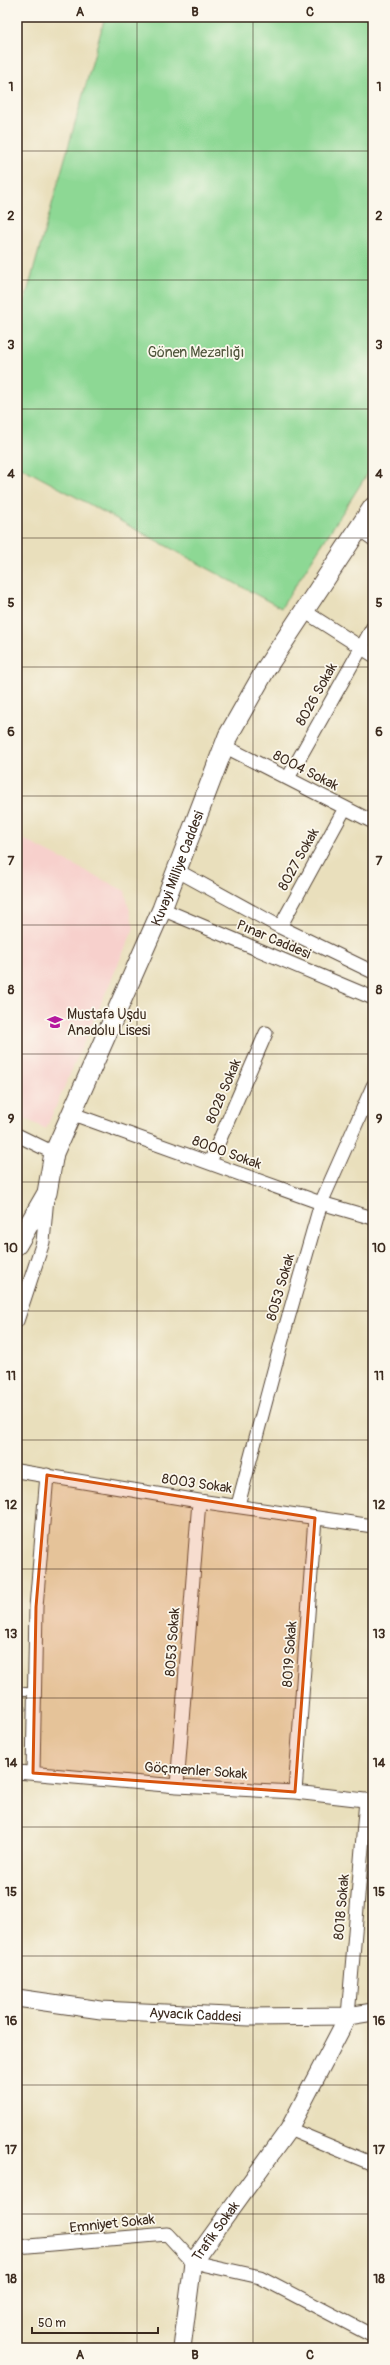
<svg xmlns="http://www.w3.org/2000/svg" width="390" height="2365" font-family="Pangolin,sans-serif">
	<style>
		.built { fill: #f7d0cc }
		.green { fill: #8dd894; stroke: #648159 }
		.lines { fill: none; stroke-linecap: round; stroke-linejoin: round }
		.service-casing { stroke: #554536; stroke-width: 9 }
		.minor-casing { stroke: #554536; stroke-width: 15 }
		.tertiary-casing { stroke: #554536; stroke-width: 19 }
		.secondary-casing { stroke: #554536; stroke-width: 21 }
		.service { stroke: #fff; stroke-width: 7 }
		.minor { stroke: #fff; stroke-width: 13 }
		.tertiary { stroke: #fff; stroke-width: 17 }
		.secondary { stroke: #fff; stroke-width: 19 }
		.marked { fill: #d7540e; fill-opacity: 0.2; stroke: #d7540e; stroke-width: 3; stroke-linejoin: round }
		.grid { fill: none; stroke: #3b2a1e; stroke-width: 1; stroke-opacity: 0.55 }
		.labels { text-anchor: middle; stroke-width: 3.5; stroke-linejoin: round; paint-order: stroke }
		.park-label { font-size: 14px; fill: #50563c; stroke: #fbf7ec }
		.street-label { font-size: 14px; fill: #3b2a1e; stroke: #fbf7ec }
		.poi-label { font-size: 14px; fill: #3b2a1e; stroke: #fbf7ec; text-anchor: start }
		.neatline { fill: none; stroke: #3b2a1e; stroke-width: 1.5 }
		.grid-label { font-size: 13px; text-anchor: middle; font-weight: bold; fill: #3b2a1e }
	</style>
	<rect width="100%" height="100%" fill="#fbf7ec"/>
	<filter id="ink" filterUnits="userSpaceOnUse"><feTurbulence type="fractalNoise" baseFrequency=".025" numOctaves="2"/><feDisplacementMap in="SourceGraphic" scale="8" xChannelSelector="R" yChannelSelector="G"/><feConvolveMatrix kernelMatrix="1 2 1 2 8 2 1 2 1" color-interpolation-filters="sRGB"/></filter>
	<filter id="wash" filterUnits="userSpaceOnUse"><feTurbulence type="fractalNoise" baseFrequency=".012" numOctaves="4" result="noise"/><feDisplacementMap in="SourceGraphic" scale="16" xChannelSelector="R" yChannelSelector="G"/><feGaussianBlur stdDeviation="0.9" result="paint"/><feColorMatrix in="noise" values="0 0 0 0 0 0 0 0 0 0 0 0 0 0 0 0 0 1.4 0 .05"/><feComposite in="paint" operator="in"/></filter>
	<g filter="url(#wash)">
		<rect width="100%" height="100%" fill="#e9dfbc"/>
		<!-- built -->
		<path class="built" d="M17,836L125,891L134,928L46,1129L17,1115Z"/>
		<!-- green -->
		<path class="green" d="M105,17H373V465L281,608L17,465V328Z"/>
	</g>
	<g filter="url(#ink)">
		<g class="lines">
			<defs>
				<path id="service" d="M17,1691L34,1692"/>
				<path id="minor" d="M359,529L373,539
					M304,611L373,655
					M224,746L373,822
					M288,778L373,627
					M178,871L280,927L373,972
					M162,909L373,998
					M280,927L345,808
					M70,1113L321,1203L373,1218
					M17,1135L54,1153
					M210,1162L266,1033
					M17,1321L43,1242L47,1197
					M17,1471L199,1501L373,1526
					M238,1505L285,1329L321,1203L373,1086
					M17,1772L177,1786L295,1792L373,1801
					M33,1773L36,1607L47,1475
					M177,1786L199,1501
					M295,1792L315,1518
					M348,2016L366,1800
					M289,2129L373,2164
					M17,2247L167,2234L193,2262L260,2277L373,2336"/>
				<g id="tertiary">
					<path id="s1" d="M17,1998L101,2010L249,2017L348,2016L373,2012"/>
					<path id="s2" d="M182,2348L193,2262L289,2129L348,2016"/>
				</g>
				<g id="secondary">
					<path id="s3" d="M17,1245L47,1193L54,1153L162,909L228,736L267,667L373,507"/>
				</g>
			</defs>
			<!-- service casing -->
			<use href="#service" class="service-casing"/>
			<!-- minor casing -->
			<use href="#minor" class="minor-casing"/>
			<!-- tertiary casing -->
			<use href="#tertiary" class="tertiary-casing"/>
			<!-- secondary casing -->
			<use href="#secondary" class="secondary-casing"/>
			<!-- service -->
			<use href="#service" class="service"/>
			<!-- minor -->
			<use href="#minor" class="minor"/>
			<!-- tertiary -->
			<use href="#tertiary" class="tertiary"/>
			<!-- secondary -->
			<use href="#secondary" class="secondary"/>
		</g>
	</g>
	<!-- marked area -->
	<path class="marked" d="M47,1475L315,1518L295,1792L33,1773L36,1607Z"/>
	<!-- grid -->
	<path class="grid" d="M137,17V2348M253,17V2348M17,151H373M17,280H373M17,409H373M17,538H373M17,667H373M17,796H373M17,925H373M17,1054H373M17,1182H373M17,1311H373M17,1440H373M17,1569H373M17,1698H373M17,1827H373M17,1956H373M17,2085H373M17,2214H373"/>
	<!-- icons -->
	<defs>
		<symbol id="school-bare" viewBox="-9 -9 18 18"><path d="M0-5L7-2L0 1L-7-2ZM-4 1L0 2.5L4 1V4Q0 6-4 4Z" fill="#b5179e" stroke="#fbf7ec" stroke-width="2.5" paint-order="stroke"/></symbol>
	</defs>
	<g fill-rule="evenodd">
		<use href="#school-bare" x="44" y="1011" width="22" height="22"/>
	</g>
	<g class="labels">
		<!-- park labels -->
		<g class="park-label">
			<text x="196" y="357">Gönen Mezarlığı</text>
		</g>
		<!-- street labels -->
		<g class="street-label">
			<text transform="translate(316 694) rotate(-61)" y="5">8026 Sokak</text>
			<text transform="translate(306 770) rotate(27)" y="5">8004 Sokak</text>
			<text transform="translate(298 859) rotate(-61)" y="5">8027 Sokak</text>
			<text dy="5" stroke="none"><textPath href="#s3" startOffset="411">Kuvayi Milliye Caddesi</textPath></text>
			<text transform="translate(274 939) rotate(23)" y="5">Pınar Caddesi</text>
			<text transform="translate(223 1091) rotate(-67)" y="5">8028 Sokak</text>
			<text transform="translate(227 1152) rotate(20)" y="5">8000 Sokak</text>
			<text transform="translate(280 1287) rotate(-74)" y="5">8053 Sokak</text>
			<text transform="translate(197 1483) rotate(8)" y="5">8003 Sokak</text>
			<text transform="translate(172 1642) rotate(-86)" y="5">8053 Sokak</text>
			<text transform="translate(289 1654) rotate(-86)" y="5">8019 Sokak</text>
			<text transform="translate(196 1770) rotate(4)" y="5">Göçmenler Sokak</text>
			<text transform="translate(341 1907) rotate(-85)" y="5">8018 Sokak</text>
			<text dy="5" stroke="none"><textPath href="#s1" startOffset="179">Ayvacık Caddesi</textPath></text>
			<text transform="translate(112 2223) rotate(-6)" y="5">Emniyet Sokak</text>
			<text dy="5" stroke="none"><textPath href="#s2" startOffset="125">Trafik Sokak</textPath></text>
		</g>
		<!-- poi labels -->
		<g class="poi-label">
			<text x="67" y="1019">Mustafa Uşdu<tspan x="67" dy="16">Anadolu Lisesi</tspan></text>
		</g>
	</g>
	<!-- margin -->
	<rect width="390" height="2365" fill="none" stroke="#fbf7ec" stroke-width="44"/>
	<!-- scale -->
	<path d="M32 2327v6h126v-6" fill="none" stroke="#3b2a1e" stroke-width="2"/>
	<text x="38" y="2327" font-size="12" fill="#3b2a1e" stroke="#fbf7ec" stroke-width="3" paint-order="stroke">50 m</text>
	<rect x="22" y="22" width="346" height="2321" class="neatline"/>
	<g class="grid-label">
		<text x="80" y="16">A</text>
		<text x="195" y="16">B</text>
		<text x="310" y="16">C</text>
		<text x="11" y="91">1</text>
		<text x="379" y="91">1</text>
		<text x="11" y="220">2</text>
		<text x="379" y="220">2</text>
		<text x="11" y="349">3</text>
		<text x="379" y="349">3</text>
		<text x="11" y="478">4</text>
		<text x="379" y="478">4</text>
		<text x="11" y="607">5</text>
		<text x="379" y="607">5</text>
		<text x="11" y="736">6</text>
		<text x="379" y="736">6</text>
		<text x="11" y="865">7</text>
		<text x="379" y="865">7</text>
		<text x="11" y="994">8</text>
		<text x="379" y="994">8</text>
		<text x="11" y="1123">9</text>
		<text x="379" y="1123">9</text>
		<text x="11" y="1252">10</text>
		<text x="379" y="1252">10</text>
		<text x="11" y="1380">11</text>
		<text x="379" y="1380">11</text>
		<text x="11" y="1509">12</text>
		<text x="379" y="1509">12</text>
		<text x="11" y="1638">13</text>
		<text x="379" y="1638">13</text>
		<text x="11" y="1767">14</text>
		<text x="379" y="1767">14</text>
		<text x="11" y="1896">15</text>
		<text x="379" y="1896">15</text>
		<text x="11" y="2025">16</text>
		<text x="379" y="2025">16</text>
		<text x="11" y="2154">17</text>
		<text x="379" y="2154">17</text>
		<text x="11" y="2283">18</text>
		<text x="379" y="2283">18</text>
		<text x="80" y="2359">A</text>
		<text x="195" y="2359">B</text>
		<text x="310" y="2359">C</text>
	</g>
</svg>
